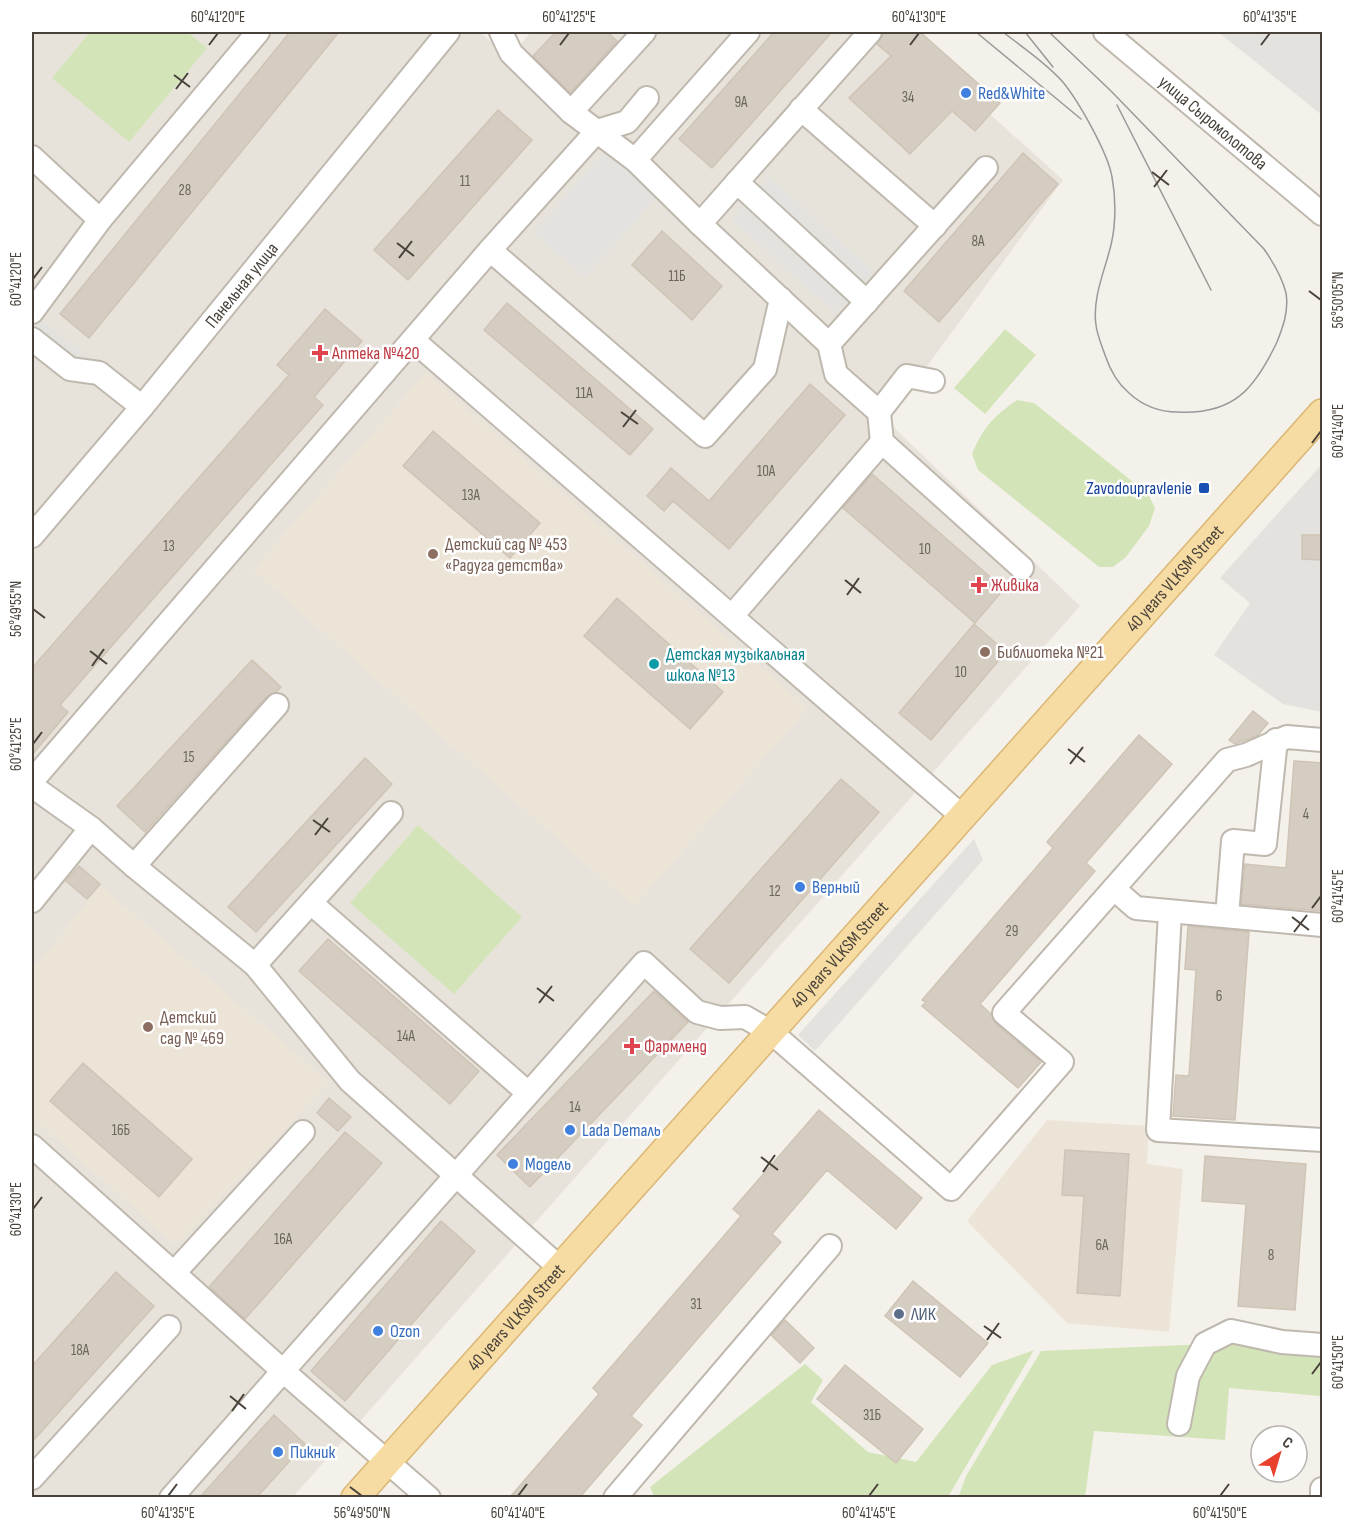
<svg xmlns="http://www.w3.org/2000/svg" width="1354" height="1529" font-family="'Sofia Sans Condensed',sans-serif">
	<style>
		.residential { fill: #e8e3da }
		.education { fill: #ece5d7 }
		.green { fill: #d3e5b8 }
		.parking { fill: #e3e2df }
		.building { fill: #d5cdc2; stroke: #cfc4b5; stroke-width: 1.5 }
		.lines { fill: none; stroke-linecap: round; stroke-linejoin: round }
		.minor-casing { stroke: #bfb8ae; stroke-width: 26 }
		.major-casing { stroke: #dab773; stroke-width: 30 }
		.minor { stroke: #fff; stroke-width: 22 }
		.major { stroke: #f6dba3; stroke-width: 27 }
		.tram { stroke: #999; stroke-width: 1.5 }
		.ticks { fill: none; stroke: #48423a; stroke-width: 2 }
		.shop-dot { fill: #3f7fe0; stroke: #fff; stroke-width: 2 }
		.health-dot { fill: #e0444e; stroke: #fff; stroke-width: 2 }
		.transit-dot { fill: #1a4fb4; stroke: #fff; stroke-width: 2 }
		.education-dot { fill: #8d6e63; stroke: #fff; stroke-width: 2 }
		.culture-dot { fill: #0f9aa8; stroke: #fff; stroke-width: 2 }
		.service-dot { fill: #5c6f8a; stroke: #fff; stroke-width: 2 }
		.labels { text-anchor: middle; stroke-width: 5; stroke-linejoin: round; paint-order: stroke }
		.number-label { font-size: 15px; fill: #6b655c }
		.shop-label { font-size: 18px; fill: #366cbe; stroke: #fff; text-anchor: start }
		.street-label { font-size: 18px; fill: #48423a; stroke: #fff }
		.health-label { font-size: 18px; fill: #be3a42; stroke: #fff; text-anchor: start }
		.transit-label { font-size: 18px; fill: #164399; stroke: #fff; text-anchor: end }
		.education-label { font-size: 18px; fill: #785e54; stroke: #fff; text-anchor: start }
		.culture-label { font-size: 18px; fill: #0d838f; stroke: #fff; text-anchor: start }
		.service-label { font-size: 18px; fill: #4e5e75; stroke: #fff; text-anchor: start }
		.neatline { fill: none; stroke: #48423a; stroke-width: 2 }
		.ticks-label { font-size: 15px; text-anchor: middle; fill: #48423a }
	</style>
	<rect width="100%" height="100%" fill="#f4f1eb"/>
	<!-- residential -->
	<path class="residential" d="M32,32H480L509,57L531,32H899L1063,180L887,421L1080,606L293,1497H32Z"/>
	<!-- education -->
	<path class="education" d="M426,373L808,708L634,906L253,570Z
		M101,886L329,1082L176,1245L32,1117V971Z
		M1047,1120L1149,1126L1147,1164L1183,1169L1169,1332L1067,1323L967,1221Z"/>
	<!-- green -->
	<path class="green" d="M90,32H187L207,48L129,142L52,78Z
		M1005,329L1036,355L985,414L954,388Z
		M1017,400L1034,403L1148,494L1155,508L1149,526L1126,557L1113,567H1099L978,470L972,454C984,426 993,417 1017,400Z
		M418,825L522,917L454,994L350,903Z
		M1233,1343L1322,1356L1320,1396L1229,1388L1225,1440L1094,1431L1085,1497L958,1498L966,1476L1041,1351Z
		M1034,1350L948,1497L655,1498L650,1487L805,1364L823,1380L811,1402L868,1452L916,1462L992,1365Z"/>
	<!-- parking -->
	<path class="parking" d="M1218,32H1322V115Z
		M605,151L657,197L585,278L533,232Z
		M769,177L874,272L836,314L731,220Z
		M32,313L90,358L76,376L40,360L32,371Z
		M1322,464V712L1283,704L1214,655L1250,603L1220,578Z
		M974,839L983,860L815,1051L798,1035Z"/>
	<!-- building -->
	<path class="building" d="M290,32H339L89,338L60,314Z
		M556,32H607L617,41L570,93L533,56Z
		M774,32H832L712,168L679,139Z
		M884,32H920L1000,103L975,131L952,111L910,154L849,98L891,56L877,44Z
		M498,110L532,140L408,280L374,250Z
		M1023,153L1058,184L939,322L904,291Z
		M662,231L722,286L692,320L632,265Z
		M507,303L653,429L630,455L484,330Z
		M325,309L362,341L314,397L323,405L60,705L68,712L32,755V668L289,375L277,365Z
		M810,384L845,415L729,549L673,501L664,511L647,496L671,468L709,501Z
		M433,431L540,523L510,558L403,466Z
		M872,474L1004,589L975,623L843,508Z
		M1302,535H1323V560L1302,559Z
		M617,598L723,692L690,729L584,636Z
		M974,624L1006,652L931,740L899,713Z
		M252,660L281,687L276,692L267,696L145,832L117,806Z
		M1253,711L1268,723L1258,735L1235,744L1229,740Z
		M1139,735L1172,764L1086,863L1095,871L980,1004L991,1014L995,1023L1041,1062L1018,1088L922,1006L926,1002L922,1000L1053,848L1047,842Z
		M365,758L392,784L256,932L228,907Z
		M1294,761L1323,763V911L1241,904L1245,864L1286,868Z
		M841,779L879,812L729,983L690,949Z
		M79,866L100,884L87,899L66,881Z
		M1188,926L1249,932L1235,1120L1173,1116L1176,1075L1189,1076L1196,970L1185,969Z
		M328,939L479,1071L450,1104L299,971Z
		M654,991L688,1022L530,1187L497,1155Z
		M83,1063L192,1159L159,1197L50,1101Z
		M329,1098L351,1117L338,1131L317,1113Z
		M819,1110L922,1198L896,1229L827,1170L772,1234L781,1242L631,1416L642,1425L580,1497H510L599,1394L593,1388L741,1216L733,1209Z
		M345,1132L382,1163L245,1319L209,1287Z
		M1065,1150L1129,1154L1120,1296L1077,1293L1084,1196L1062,1195Z
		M1205,1156L1306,1164L1295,1310L1238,1306L1246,1204L1202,1201Z
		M441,1221L475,1251L345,1401L311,1371Z
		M116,1272L154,1306L32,1442V1366Z
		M913,1281L988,1343L960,1377L885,1316Z
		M785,1320L814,1348L800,1363L771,1335Z
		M845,1365L923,1429L896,1463L817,1399Z
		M274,1415L305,1444L257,1497H200Z"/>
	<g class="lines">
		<defs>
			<g id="minor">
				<path d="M501,32L511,53L571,112L635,160L700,224L829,344L836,374L879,412L882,442L1022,568"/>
				<path id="s1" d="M1105,32L1322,214"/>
				<path d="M801,109L935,226"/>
				<path d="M571,112L644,32"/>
				<path d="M32,157L100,220"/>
				<path d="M635,160L748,32"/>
				<path d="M737,182L867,302"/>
				<path d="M700,224L870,32"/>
				<path d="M490,250L705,436L765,369L781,299"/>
				<path d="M32,312L100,220L258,32"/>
				<path d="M32,339L70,369L99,373L142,407"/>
				<path d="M413,340L963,817"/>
				<path d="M829,344L986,168"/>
				<path d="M879,412L907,376L933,381"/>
				<path id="s2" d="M32,536L142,407L448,32"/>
				<path d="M732,616L882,442"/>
				<path d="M32,781L490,250L597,131L627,122L647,98"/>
				<path d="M32,786L91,828L134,866L255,965L350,1081L560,1268"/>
				<path d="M134,866L277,705"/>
				<path d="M1114,889L1136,908L1322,925"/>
				<path d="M32,901L91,828"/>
				<path d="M311,903L528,1093"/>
				<path d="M1170,912L1158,1130L1322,1140"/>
				<path d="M1227,916L1233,841L1265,844L1276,740"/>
				<path d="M255,965L391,813"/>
				<path d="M32,1146L283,1371L171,1498"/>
				<path d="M174,1273L303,1132"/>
				<path d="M1179,1424L1188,1376L1205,1344L1231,1331L1282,1342L1322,1345"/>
				<path d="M32,1478L169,1327"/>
				<path d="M429,1498L283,1371L644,963L697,1012L720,1018L745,1017L771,1032L951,1189L1062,1062L1004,1013L1227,760L1246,755L1287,737L1322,740"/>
				<path d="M615,1498L830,1246"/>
				<path d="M1322,1498V1489"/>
			</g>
			<g id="major">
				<path id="s3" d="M355,1498L1322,413"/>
			</g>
		</defs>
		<!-- minor casing -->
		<use href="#minor" class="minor-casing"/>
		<!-- major casing -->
		<use href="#major" class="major-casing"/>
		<!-- minor -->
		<use href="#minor" class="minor"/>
		<!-- major -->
		<use href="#major" class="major"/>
		<!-- tram -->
		<path class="tram" d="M976,32L1081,119
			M1003,32C1022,47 1045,62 1062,81C1078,100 1108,153 1112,177C1116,198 1116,224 1111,245C1105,270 1092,298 1096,325C1097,335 1102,346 1105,355C1110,370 1117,383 1129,393C1143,406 1160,412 1178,412C1234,415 1255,388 1277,342C1283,327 1289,310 1286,293C1282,277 1273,262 1264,249L1111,91L1049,32
			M1025,32L1053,67
			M1117,105L1211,290"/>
	</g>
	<!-- ticks -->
	<path class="ticks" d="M209,45L218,33M560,45L569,33M910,45L919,33M1261,45L1270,33M174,75L190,87M176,89L188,73M1152,172L1169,185M1154,187L1167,170M397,243L414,256M399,258L412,241M33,279L42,267M1309,291L1321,300M621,412L638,424M623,427L636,410M1312,443L1321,431M845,580L861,593M847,595L859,578M33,609L45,618M90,651L107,664M92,666L104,649M33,744L42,732M1068,749L1085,762M1070,764L1083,747M313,820L330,832M315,835L328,818M1312,908L1321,896M1292,917L1309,930M1294,932L1307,915M537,988L554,1001M539,1003L552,986M761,1157L778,1170M763,1172L775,1155M33,1209L42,1197M984,1326L1001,1338M987,1340L999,1323M1312,1374L1321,1362M230,1396L246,1409M232,1411L244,1394M350,1487L362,1496M168,1496L177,1484M518,1496L527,1484M869,1496L878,1484M1220,1496L1229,1484"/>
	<!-- markers -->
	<g class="shop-dot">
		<circle cx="966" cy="93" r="6"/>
		<circle cx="800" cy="887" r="6"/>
		<circle cx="570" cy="1130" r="6"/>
		<circle cx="513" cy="1164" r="6"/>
		<circle cx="378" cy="1331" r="6"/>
		<circle cx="278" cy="1452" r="6"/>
	</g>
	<g class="health-dot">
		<path d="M317 344h6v6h6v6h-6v6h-6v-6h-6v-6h6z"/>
		<path d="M976 576h6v6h6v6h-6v6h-6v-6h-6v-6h6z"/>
		<path d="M629 1037h6v6h6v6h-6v6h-6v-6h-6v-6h6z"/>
	</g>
	<rect class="transit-dot" x="1198" y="482" width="12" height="12" rx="3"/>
	<g class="education-dot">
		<circle cx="433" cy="554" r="6"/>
		<circle cx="985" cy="652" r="6"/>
		<circle cx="148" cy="1027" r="6"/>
	</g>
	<circle class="culture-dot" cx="654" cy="664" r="6"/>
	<circle class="service-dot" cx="899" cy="1314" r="6"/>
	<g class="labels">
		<!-- number labels -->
		<g class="number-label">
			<text x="908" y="102">34</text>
			<text x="741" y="107">9А</text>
			<text x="465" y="186">11</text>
			<text x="185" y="195">28</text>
			<text x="978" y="246">8А</text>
			<text x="677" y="281">11Б</text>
			<text x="584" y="398">11А</text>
			<text x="766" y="476">10А</text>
			<text x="471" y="500">13А</text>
			<text x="169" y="551">13</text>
			<text x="925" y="554">10</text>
			<text x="961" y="677">10</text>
			<text x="189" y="762">15</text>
			<text x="1306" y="819">4</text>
			<text x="775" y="896">12</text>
			<text x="1012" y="936">29</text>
			<text x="1219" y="1001">6</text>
			<text x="406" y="1041">14А</text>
			<text x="575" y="1112">14</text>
			<text x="121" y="1135">16Б</text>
			<text x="283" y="1244">16А</text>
			<text x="1102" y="1250">6А</text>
			<text x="1271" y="1260">8</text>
			<text x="696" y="1309">31</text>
			<text x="80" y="1355">18А</text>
			<text x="872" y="1420">31Б</text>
		</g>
		<!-- shop labels -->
		<g class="shop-label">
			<text x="978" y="99">Red&amp;White</text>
			<text x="812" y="893">Верный</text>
			<text x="582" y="1136">Lada Dеталь</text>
			<text x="525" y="1170">Модель</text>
			<text x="390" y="1337">Ozon</text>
			<text x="290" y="1458">Пикник</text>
		</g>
		<!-- street labels -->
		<g class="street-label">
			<text dy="6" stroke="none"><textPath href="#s1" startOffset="141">улица Сыромолотова</textPath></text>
			<text dy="6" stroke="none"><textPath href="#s2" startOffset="327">Панельная улица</textPath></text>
			<text dy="6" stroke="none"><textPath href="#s3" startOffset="1232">40 years VLKSM Street</textPath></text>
			<text dy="6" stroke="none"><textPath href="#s3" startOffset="728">40 years VLKSM Street</textPath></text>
			<text dy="6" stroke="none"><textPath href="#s3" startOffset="242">40 years VLKSM Street</textPath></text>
		</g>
		<!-- health labels -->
		<g class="health-label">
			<text x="332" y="359">Аптека №420</text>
			<text x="991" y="591">Живика</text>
			<text x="644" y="1052">Фармленд</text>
		</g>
		<!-- transit labels -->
		<g class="transit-label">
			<text x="1192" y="494">Zavodoupravlenie</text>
		</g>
		<!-- education labels -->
		<g class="education-label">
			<text x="445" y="550">Детский сад № 453<tspan x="445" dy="21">«Радуга детства»</tspan></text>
			<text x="997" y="658">Библиотека №21</text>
			<text x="160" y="1023">Детский<tspan x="160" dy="21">сад № 469</tspan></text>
		</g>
		<!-- culture labels -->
		<g class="culture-label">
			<text x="666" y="660">Детская музыкальная<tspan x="666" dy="21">школа №13</tspan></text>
		</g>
		<!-- service labels -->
		<g class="service-label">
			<text x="911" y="1320">ЛИК</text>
		</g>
	</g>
	<!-- border -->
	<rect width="1354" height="1529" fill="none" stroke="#ffffff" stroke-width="66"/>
	<!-- north arrow -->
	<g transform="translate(1279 1454) rotate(37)"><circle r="28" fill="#ffffff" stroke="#b6b3b0" stroke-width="1.5"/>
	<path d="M0-4.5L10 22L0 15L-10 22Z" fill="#e8422f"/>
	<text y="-9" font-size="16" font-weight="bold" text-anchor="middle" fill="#48423a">С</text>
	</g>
	<rect x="33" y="33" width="1288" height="1463" class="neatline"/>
	<g class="ticks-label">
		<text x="218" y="22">60°41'20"E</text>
		<text x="569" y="22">60°41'25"E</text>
		<text x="919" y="22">60°41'30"E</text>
		<text x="1270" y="22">60°41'35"E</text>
		<text transform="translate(16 279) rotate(-90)" y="5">60°41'20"E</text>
		<text transform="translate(1338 300) rotate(-90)" y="5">56°50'05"N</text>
		<text transform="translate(1338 431) rotate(-90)" y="5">60°41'40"E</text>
		<text transform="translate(16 609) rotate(-90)" y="5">56°49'55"N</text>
		<text transform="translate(16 744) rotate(-90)" y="5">60°41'25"E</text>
		<text transform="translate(1338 896) rotate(-90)" y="5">60°41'45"E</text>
		<text transform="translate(16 1209) rotate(-90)" y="5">60°41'30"E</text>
		<text transform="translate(1338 1362) rotate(-90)" y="5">60°41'50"E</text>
		<text x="168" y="1518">60°41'35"E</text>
		<text x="362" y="1518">56°49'50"N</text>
		<text x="518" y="1518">60°41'40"E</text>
		<text x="869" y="1518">60°41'45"E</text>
		<text x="1220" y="1518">60°41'50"E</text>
	</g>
</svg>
